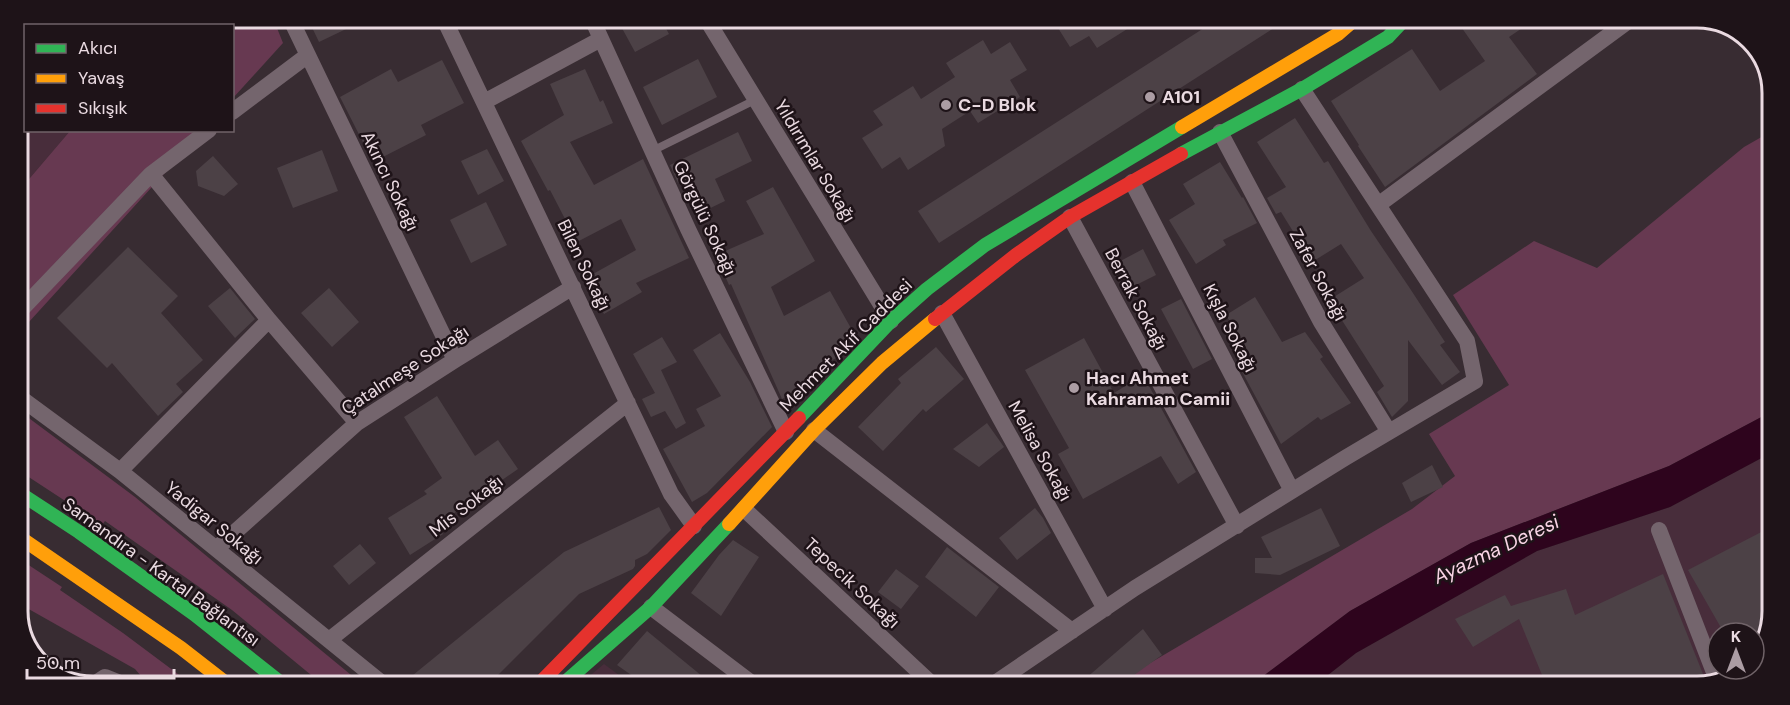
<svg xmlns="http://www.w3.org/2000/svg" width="1790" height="705" font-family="'DM Sans',sans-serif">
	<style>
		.built { fill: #482d3b }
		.green { fill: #673951 }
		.water { fill: #2e041d }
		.building { fill: #4c4146 }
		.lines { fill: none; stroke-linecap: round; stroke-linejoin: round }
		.lane { stroke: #74656d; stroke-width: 8 }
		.street { stroke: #74656d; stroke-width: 16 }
		.fast { stroke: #30b455; stroke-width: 14 }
		.slow { stroke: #ff9f0a; stroke-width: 14 }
		.jam { stroke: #e5322d; stroke-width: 14 }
		.poi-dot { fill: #ac9da4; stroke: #1e1318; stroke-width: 2 }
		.labels { text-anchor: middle; stroke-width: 5; stroke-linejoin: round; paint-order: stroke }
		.poi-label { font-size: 18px; font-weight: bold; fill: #eadae1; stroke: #1e1318; text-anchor: start }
		.street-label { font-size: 18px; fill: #eadae1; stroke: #1e1318 }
		.water-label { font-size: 20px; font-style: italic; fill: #f9d4e5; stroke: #1e1318 }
		.rim { fill: none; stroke: #eadae1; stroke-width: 3 }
	</style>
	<rect width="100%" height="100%" fill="#382c32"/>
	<!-- built -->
	<path class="built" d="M93,18H163L160,25L75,26Z
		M25,72L26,130L70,131L18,192V89Z
		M1769,454L1768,636L1754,655V633H1718V669H1744L1742,672L1697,687L1314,686L1356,653L1537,551L1670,507Z
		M604,664L631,684H580Z"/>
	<!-- green -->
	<path class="green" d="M163,18H273L283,43L233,98L232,26L160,25Z
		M70,131H203L18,334V192Z
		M1772,131L1769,413L1669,466L1471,543L1350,611L1250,686H1111L1412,509L1455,476L1429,434L1509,385L1453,295L1534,241L1597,268L1744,147Z
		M18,410L135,497L362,684H322L232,610L105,521L102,525L18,470Z
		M18,558L62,587L60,590L123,633L190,683H147L135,669L18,603Z"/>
	<!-- water -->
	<path class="water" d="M1769,413V454L1670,507L1537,551L1356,653L1314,686H1250L1350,611L1471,543L1669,466Z"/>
	<!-- building -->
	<path class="building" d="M308,19H367L319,42Z
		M617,19H661L669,34L635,52Z
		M1053,20L1113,21H1140L1097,48L1089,36L1070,47Z
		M1215,21H1285L939,243L918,211Z
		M1457,21L1531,22L1509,37L1537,74L1385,187L1358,146L1359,145L1331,101L1412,49L1440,91L1485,61Z
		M983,40L991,54L1010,42L1027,70L1010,80L1020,97L978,123L970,111L942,129L945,146L908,170L900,157L882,169L862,138L883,125L873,111L913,86L921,99L955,77L946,63Z
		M698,59L717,97L662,125L643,87Z
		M442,60L464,103L421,125L426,135L373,162L340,97L391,69L398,82Z
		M585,69L600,102L603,100L613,123L570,142L594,185L643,159L689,258L636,283L642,292L604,314L584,279L636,250L621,219L577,242L550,190L548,191L521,141L564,115L550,84Z
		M1295,118L1324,163L1328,161L1371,231L1409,287L1445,342L1440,345L1460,372L1442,385L1408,340V401L1392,417L1377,392L1384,386L1329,300L1364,278L1341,244L1312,262L1281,212L1276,214L1267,198L1286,187L1257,142Z
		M738,132L752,161L715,179L725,201L700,213L685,180L678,183L670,165Z
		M487,149L504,181L478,195L461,161Z
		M322,150L338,191L293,208L277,168Z
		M213,156L238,184L224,196L198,186L196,171Z
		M1220,162L1242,198L1243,197L1257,223L1223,240L1226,245L1196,264L1169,220L1195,204L1183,184Z
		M773,187L815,261L771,287L784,316L830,291L852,330V342L838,357L812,371L816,381L782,399L731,284L729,285L716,255L764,234L746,201Z
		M486,202L507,245L471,263L450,220Z
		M128,247L178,296L161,313L203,360L176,384L183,392L158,416L112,363L107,368L57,318Z
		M1143,249L1156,275L1124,291L1111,266Z
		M230,288L255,319L235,338L208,306Z
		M329,288L359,322L332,347L301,313Z
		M1255,297L1282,342L1305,332L1323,357L1320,359L1351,403L1321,420L1318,417L1281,444L1239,366L1254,361L1226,315Z
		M1181,299L1212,359L1193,369L1161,309Z
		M720,333L750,382L772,427L707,493L692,502L663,449L705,426L696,409L721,396L693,350Z
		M662,337L677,362L661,370L686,423L676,429L665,411L651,417L642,399L655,393L633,354Z
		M1084,338L1114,393L1143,375L1196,472L1178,484L1161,456L1083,499L1058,454L1069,448L1025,370Z
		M936,347L964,379L926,412L923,409L883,451L858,427L901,383L898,379Z
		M437,396L475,456L498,440L518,469L437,525L443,534L410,555L388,518L427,494L424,491L442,478L404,417Z
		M987,423L1004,447L979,467L953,449Z
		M1432,465L1443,487L1411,502L1402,483Z
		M659,507L671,530L647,554L635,560V566L633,569L579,594L489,684H402L564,552Z
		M1035,508L1043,518L1051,533L1017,560L999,538Z
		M1321,508L1340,546L1280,575L1255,573V558H1272L1261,537Z
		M1769,528L1768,633H1724L1688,570Z
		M733,540L759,557L721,616L691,593L719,555Z
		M360,544L376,563L349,585L333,566Z
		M947,547L999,587L976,617L925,577Z
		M896,569L919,586L901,609L878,592Z
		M1663,574L1707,684L1697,687H1547L1519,619L1473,647L1455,619L1505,595L1511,606L1566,589L1575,615Z
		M1143,629L1162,655L1119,686L1078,685Z
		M647,631L713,685L644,684L617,665Z"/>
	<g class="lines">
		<!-- lane -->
		<path class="lane" d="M652,151L755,100"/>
		<!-- street -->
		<path class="street" d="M290,18L455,360
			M444,19L671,494L694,526
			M592,19L688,229L786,432
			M707,20L891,321
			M1302,89L1378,205
			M484,102L601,39
			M232,112L308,55
			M1220,132L1321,322L1389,432
			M151,174L209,130
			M1132,182L1292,491
			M1070,217L1237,526
			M18,313L151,174L269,320
			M942,313L1105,609
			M18,396L120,471L383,684
			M814,430L1072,631
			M120,471L269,320L357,423
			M744,509L933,685
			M1659,530L1717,680
			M216,549L357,423L455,360L573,287
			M651,607L754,685
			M329,640L628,403
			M96,683L105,677L120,683
			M992,685L1135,588L1345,458L1475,381L1467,341L1378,205L1627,22"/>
		<!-- fast -->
		<path class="fast" d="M1181,154L1302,89L1388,37L1403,21
			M799,418L891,321L927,289L985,245L1182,127
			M18,492L79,532L194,614L281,683
			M563,684L651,607L729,524"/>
		<!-- slow -->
		<path class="slow" d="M1182,127L1338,34L1353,21
			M729,524L814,430L882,363L935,319
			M18,536L181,648L226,683"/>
		<!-- jam -->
		<path class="jam" d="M935,319L1016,255L1070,217L1181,154
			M539,684L799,418"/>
	</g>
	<!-- markers -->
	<g class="poi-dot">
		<circle cx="1150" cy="97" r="6"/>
		<circle cx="946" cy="105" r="6"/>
		<circle cx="1074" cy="388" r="6"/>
	</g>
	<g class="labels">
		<!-- poi labels -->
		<g class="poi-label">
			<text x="1162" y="103">A101</text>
			<text x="958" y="111">C-D Blok</text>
			<text x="1086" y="384">Hacı Ahmet<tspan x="1086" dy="21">Kahraman Camii</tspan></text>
		</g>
		<!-- street labels -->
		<g class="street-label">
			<text transform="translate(815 161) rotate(59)" y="6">Yıldırımlar Sokağı</text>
			<text transform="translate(390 181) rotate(64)" y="6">Akıncı Sokağı</text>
			<text transform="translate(705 218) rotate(65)" y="6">Görgülü Sokağı</text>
			<text transform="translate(584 265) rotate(64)" y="6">Bilen Sokağı</text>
			<text transform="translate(1318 275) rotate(62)" y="6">Zafer Sokağı</text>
			<text transform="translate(1136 299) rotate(62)" y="6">Berrak Sokağı</text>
			<text transform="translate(1230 328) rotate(63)" y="6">Kışla Sokağı</text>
			<text transform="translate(846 345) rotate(-45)" y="6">Mehmet Akif Caddesi</text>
			<text transform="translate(405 370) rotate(-33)" y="6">Çatalmeşe Sokağı</text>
			<text transform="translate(1040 451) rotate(61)" y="6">Melisa Sokağı</text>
			<text transform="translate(466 506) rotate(-38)" y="6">Mis Sokağı</text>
			<text transform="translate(214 523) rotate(39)" y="6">Yadigar Sokağı</text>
			<text transform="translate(161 572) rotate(36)" y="6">Samandıra - Kartal Bağlantısı</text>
			<text transform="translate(852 583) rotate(43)" y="6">Tepecik Sokağı</text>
		</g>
		<!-- water labels -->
		<g class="water-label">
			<text transform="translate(1496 549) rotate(-25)" y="7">Ayazma Deresi</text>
		</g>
	</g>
	<!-- crop -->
	<path d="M0 0H1790V705H0ZM93 28H1697A65 65 0 0 1 1762 93V611A65 65 0 0 1 1697 676H93A65 65 0 0 1 28 611V93A65 65 0 0 1 93 28Z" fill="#1e1318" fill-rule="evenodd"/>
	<path class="rim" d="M93 28H1697A65 65 0 0 1 1762 93V611A65 65 0 0 1 1697 676H93A65 65 0 0 1 28 611V93A65 65 0 0 1 93 28Z"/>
	<!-- legend -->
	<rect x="24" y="24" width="210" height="108" fill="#1e1318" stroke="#706368" stroke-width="1.5"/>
	<rect x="36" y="44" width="30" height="9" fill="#30b455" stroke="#706368" stroke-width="1.5"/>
	<text x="78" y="54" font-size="18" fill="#eadae1">Akıcı</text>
	<rect x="36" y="74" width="30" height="9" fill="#ff9f0a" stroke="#706368" stroke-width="1.5"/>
	<text x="78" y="84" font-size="18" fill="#eadae1">Yavaş</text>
	<rect x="36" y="104" width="30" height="9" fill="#e5322d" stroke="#706368" stroke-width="1.5"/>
	<text x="78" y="114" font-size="18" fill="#eadae1">Sıkışık</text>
	<!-- north arrow -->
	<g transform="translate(1736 651)"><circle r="28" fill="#1e1318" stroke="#706368" stroke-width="1.5"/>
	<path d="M0-4.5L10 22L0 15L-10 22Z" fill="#ac9da4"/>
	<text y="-9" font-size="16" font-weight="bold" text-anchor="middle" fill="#eadae1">K</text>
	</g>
	<!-- scale -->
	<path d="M27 669v9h147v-9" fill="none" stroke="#eadae1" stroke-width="3"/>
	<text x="36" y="669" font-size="18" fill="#eadae1" stroke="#1e1318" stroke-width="4.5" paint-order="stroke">50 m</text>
</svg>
